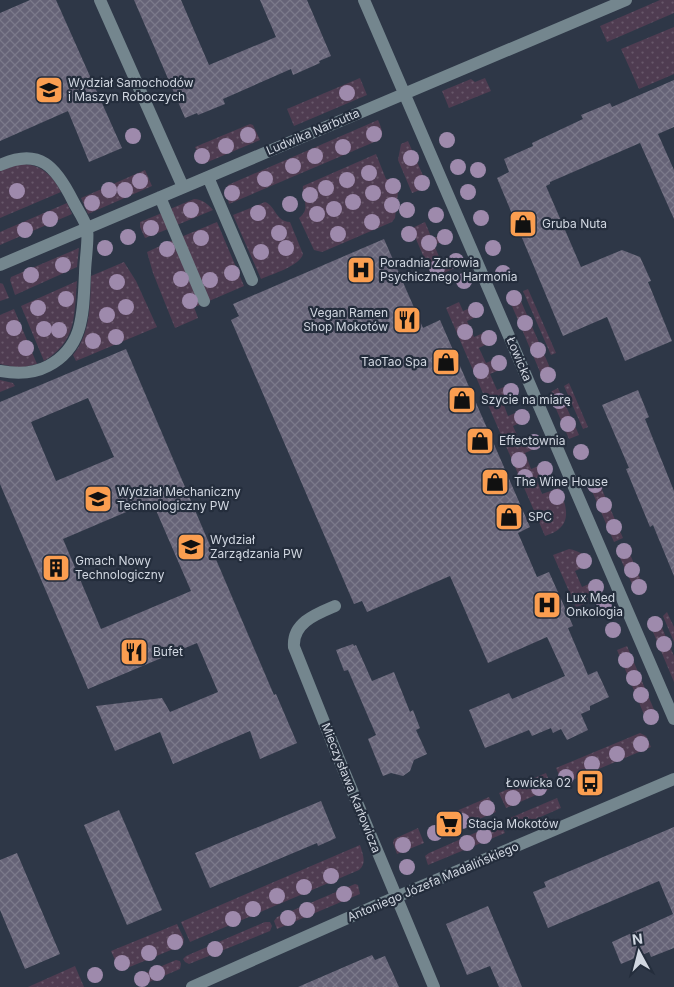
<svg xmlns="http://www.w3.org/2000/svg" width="674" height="987" font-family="Inter,sans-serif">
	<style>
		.grass { fill: url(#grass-dots) }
		.building { fill: url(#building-cross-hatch); fill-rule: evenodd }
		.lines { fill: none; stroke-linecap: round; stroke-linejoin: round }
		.minor { stroke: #74868e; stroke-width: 12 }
		.tree { fill: #9e8aac }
		.labels { text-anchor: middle; stroke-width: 4.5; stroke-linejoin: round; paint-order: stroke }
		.poi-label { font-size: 12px; fill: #d1d7e1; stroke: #242d3c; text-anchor: start }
		.street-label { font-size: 12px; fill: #d1d7e1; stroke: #242d3c }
	</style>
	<defs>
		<pattern id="grass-dots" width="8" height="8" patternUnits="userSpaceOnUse" patternTransform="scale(1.25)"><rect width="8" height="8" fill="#4f3c51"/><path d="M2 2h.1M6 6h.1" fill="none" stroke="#67576a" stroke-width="1.8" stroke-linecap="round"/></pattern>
		<pattern id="building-cross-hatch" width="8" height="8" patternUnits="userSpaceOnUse" patternTransform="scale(1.25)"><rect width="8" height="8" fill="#666377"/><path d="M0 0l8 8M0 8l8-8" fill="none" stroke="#7b798a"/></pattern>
	</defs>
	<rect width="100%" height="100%" fill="#2e3747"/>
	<!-- grass -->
	<path class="grass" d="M660,0H674V13L607,42L600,26Z
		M674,27V74L639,89L621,49Z
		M360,78L367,95L294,126L287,109Z
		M485,78L491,91L449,108L442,91L471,79L475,82Z
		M378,120C381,127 385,135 379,140L229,204L226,192L228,185Z
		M250,124L253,125L260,140L203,164L195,147Z
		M408,141L428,187L412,193L398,160L401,144Z
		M376,154L386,179H394L399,184L395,218L392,222L327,250L322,252L314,250L299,218C312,208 301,198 303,186Z
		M20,164C40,164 52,174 61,192L0,218V171Z
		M145,170L152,186L88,214L81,198Z
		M194,199C202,199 208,204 213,210L177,225L170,209Z
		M265,202C276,206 275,221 290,222L303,254C300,266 272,274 261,279L233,215Z
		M67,203L72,214L0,245V232Z
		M162,213L168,229L145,238L140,227V222Z
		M217,222L244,286L209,301L181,237Z
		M425,222L432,239L448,232L451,238L434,245L441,261L457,254L462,265L433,278L415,237L409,238L406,235L408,230Z
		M173,240L200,305L194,307L198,318L175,328L153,273L147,252Z
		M79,248L77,267L15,295L10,280L11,277Z
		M124,262L136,281L157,327L76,361L73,355C91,333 90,303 91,276Z
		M77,281C74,316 77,341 44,361L21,306Z
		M0,283L3,284L9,298L0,301Z
		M528,289L556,353L551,355L523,291Z
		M517,292L554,377L548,380L543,379L509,299L511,295Z
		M459,302L463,311L479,304L483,314L467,321L474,337L490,330L495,340L479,348L486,363L502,356L506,367L490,374L497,390L513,383L517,393L502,400L508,416L525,409L529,419L513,426L520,442L536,435L541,446L525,453L531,469L548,462L552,472L536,478L542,494L559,488C564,499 572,519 559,529C556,532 550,534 545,536L446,308Z
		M14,309L37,364L20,368L0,364V315Z
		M0,380L13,383L15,386L0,392Z
		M569,383L588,427L583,429L564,386Z
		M558,388L579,435L569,439L550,395L552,391Z
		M597,478L623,538L614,542L588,482Z
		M627,547L646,592L637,595L617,551Z
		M569,549C579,551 587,555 591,564L575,571L582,587L598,580L602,588L586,595L589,602L576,607L553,555Z
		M667,612L674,627V642L663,616Z
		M657,616L674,656V682L648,620Z
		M627,646L658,719L648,724L617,650Z
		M640,733L646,736L651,747L563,784L556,768Z
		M546,773L552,788L506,808L499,793Z
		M489,797L496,812L460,827L454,812Z
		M557,798L561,808L515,828L510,818Z
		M500,822L505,833L428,865L425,856L429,853Z
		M418,828L424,843L397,854L393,843L394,839Z
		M360,845C363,855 367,863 359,870L190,942L181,922Z
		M355,884L358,885L360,894L277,929L274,921L277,917Z
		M265,922H270L272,926L270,931L189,964L185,962L183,959L186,956Z
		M177,924L184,939L183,945L120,971L111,951Z
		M176,960L180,961L181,964L180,969L142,985L137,983L136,979L138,976Z
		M75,966L84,987H28Z"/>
	<!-- building -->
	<path class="building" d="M30,0H56L122,148L89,162L68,111L0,141V13Z
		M134,0H181L209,65L276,37L260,0H307L331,56L319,61L320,63L293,75L291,69L223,99L225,104L198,115L197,113L185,118Z
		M674,80V127L658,134L674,170V219L640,143L550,182V184L546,186L581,267L622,250L640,257L651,281L648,282L672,341L625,361L607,317L563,336L497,178L509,172L504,159L533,146L532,143L583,119L581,115L610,103L612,107Z
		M384,239L423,328L440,320L530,527L518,533L537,577L549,572L573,626L568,628L588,675L597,671L609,697L590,706V710L581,714L588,730L567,740L561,729L553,733L551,728L532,736L529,730L485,748L469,710L509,693L512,699L565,676L547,637L488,663L450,576L367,612L362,601L354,604L231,320L239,316L233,304Z
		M126,349L274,695L276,694L297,743L260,759L250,731L173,764L160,732L115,751L96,706L162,698L170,712L218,692L197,643L88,689L0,484V402ZM88,398L114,457L56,481L31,422ZM152,501L191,591L101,629L63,539Z
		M638,390L649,417L645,419L674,491V576L653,525L650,527L626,469L629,468L602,405Z
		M353,644L354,646L356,645L372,681L394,672L410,712L413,710L420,728L416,730L427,754L414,760L410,771L403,776L391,773L383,776L368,739L376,735L348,670L344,671L336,650Z
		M321,801L336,838L318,846L317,843L210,888L195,853Z
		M119,810L162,910L127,925L84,825Z
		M674,827V948L651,957L649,952L621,964L612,942L673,914L659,881L548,928L533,892L546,887L544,882Z
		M17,853L60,954L25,969L0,910V860Z
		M488,906L515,970L522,987H499L490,966L467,975L446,924Z
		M372,955L375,960L385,956L399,987H298Z"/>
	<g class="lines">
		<!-- minor -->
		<path class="minor" d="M100,0L183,187
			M364,0L674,719
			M0,165C40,147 56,167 73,201C77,209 84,219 87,228C89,237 85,262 85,273C83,310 85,347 48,366C33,374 16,374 0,371
			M208,177L252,280
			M160,197L204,301
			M0,265L626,0
			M335,606C316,614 292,623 294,647L336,752L434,987
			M192,987L375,906L674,779"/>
	</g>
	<!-- trees -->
	<g class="tree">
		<circle cx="347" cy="93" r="8"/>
		<circle cx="374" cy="134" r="8"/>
		<circle cx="248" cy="135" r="8"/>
		<circle cx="133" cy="136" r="8"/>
		<circle cx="447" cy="140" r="8"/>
		<circle cx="226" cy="146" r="8"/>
		<circle cx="343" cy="147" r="8"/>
		<circle cx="202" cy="156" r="8"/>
		<circle cx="315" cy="156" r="8"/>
		<circle cx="411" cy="158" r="8"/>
		<circle cx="293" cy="166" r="8"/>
		<circle cx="458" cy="167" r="8"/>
		<circle cx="478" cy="170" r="8"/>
		<circle cx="369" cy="173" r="8"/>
		<circle cx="265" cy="179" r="8"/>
		<circle cx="347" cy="180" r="8"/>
		<circle cx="140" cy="181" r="8"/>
		<circle cx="422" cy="183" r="8"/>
		<circle cx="393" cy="186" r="8"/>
		<circle cx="326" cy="188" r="8"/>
		<circle cx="109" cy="190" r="8"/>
		<circle cx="125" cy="190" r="8"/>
		<circle cx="17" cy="191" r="8"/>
		<circle cx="468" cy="192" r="8"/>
		<circle cx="232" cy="193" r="8"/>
		<circle cx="373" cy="193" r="8"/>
		<circle cx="310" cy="195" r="8"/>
		<circle cx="353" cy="202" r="8"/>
		<circle cx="92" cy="203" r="8"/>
		<circle cx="290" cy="204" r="8"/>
		<circle cx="392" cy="205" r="8"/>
		<circle cx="334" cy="209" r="8"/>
		<circle cx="191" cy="210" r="8"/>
		<circle cx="407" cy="210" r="8"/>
		<circle cx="258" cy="213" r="8"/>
		<circle cx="317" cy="214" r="8"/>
		<circle cx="436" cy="215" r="8"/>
		<circle cx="481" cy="218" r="8"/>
		<circle cx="50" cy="219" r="8"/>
		<circle cx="372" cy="222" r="8"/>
		<circle cx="151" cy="228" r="8"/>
		<circle cx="25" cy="230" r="8"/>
		<circle cx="279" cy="233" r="8"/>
		<circle cx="338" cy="234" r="8"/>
		<circle cx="409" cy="234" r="8"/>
		<circle cx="128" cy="237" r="8"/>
		<circle cx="445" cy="237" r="8"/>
		<circle cx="201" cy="238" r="8"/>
		<circle cx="429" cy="243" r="8"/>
		<circle cx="105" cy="248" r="8"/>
		<circle cx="286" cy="248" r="8"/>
		<circle cx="493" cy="248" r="8"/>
		<circle cx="167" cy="249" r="8"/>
		<circle cx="261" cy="252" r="8"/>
		<circle cx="456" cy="261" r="8"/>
		<circle cx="63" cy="265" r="8"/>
		<circle cx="437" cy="268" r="8"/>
		<circle cx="232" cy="273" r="8"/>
		<circle cx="503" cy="273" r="8"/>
		<circle cx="31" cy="275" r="8"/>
		<circle cx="181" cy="279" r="8"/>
		<circle cx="210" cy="280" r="8"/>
		<circle cx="464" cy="281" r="8"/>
		<circle cx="117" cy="282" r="8"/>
		<circle cx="514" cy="298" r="8"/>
		<circle cx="66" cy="299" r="8"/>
		<circle cx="190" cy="301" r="8"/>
		<circle cx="126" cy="307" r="8"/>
		<circle cx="38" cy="308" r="8"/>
		<circle cx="476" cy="310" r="8"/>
		<circle cx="107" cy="315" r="8"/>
		<circle cx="525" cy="323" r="8"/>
		<circle cx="14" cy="328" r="8"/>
		<circle cx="44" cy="329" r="8"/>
		<circle cx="59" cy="330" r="8"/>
		<circle cx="465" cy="332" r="8"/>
		<circle cx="116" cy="337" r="8"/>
		<circle cx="489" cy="338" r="8"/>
		<circle cx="93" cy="341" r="8"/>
		<circle cx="26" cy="348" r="8"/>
		<circle cx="538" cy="350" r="8"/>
		<circle cx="499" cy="363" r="8"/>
		<circle cx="481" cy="371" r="8"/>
		<circle cx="548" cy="375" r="8"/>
		<circle cx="511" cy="391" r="8"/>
		<circle cx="559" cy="401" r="8"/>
		<circle cx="522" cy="417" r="8"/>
		<circle cx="568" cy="424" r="8"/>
		<circle cx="534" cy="442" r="8"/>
		<circle cx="581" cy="452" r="8"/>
		<circle cx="519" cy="460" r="8"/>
		<circle cx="545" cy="469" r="8"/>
		<circle cx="525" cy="477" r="8"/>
		<circle cx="595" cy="485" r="8"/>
		<circle cx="557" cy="497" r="8"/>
		<circle cx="604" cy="505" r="8"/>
		<circle cx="614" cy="527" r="8"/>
		<circle cx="624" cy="551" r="8"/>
		<circle cx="584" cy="561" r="8"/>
		<circle cx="632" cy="570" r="8"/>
		<circle cx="596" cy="587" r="8"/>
		<circle cx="639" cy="587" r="8"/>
		<circle cx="604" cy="607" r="8"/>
		<circle cx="655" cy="624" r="8"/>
		<circle cx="613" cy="630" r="8"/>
		<circle cx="664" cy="644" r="8"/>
		<circle cx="626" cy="660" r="8"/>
		<circle cx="634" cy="678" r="8"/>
		<circle cx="641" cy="695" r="8"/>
		<circle cx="651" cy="717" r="8"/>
		<circle cx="641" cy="744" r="8"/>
		<circle cx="617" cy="754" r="8"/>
		<circle cx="592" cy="764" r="8"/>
		<circle cx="566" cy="777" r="8"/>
		<circle cx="539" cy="788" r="8"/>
		<circle cx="513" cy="798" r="8"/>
		<circle cx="487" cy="808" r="8"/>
		<circle cx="462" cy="821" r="8"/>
		<circle cx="435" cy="833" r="8"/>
		<circle cx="484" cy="836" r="8"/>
		<circle cx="467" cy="843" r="8"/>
		<circle cx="403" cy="845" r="8"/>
		<circle cx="407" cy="867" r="8"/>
		<circle cx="331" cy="876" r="8"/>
		<circle cx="304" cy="887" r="8"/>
		<circle cx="344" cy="894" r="8"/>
		<circle cx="277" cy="896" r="8"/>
		<circle cx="253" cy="909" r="8"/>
		<circle cx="307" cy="910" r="8"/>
		<circle cx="288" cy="918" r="8"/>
		<circle cx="233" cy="919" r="8"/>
		<circle cx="175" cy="942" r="8"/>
		<circle cx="215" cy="949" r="8"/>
		<circle cx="149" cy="953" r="8"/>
		<circle cx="122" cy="963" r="8"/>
		<circle cx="157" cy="973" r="8"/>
		<circle cx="95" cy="975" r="8"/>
		<circle cx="142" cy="979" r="8"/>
	</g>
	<!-- icons -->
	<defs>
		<symbol id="university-square" viewBox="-11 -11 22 22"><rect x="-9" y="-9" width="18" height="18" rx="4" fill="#fb9e50" stroke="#242d3c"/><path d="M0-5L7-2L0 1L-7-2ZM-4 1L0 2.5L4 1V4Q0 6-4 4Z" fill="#111"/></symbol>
		<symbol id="shop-square" viewBox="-11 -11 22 22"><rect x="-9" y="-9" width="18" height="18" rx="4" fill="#fb9e50" stroke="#242d3c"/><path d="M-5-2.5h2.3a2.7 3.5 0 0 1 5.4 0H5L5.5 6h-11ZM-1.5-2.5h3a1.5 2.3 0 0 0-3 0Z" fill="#111"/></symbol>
		<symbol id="hospital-square" viewBox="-11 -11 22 22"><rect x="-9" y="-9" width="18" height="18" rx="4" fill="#fb9e50" stroke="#242d3c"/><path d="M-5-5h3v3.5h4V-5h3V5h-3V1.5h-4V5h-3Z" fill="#111"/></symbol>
		<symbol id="restaurant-square" viewBox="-11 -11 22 22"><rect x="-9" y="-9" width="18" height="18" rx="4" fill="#fb9e50" stroke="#242d3c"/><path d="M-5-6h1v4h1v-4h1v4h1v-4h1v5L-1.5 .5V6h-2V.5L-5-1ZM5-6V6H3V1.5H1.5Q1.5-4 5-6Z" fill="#111"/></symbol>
		<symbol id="building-square" viewBox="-11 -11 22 22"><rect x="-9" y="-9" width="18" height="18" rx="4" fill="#fb9e50" stroke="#242d3c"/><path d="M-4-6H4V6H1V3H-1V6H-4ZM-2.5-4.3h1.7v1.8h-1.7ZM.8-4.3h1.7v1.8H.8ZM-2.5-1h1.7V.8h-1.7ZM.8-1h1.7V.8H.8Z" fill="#111"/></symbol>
		<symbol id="bus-square" viewBox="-11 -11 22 22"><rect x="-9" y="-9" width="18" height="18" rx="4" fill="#fb9e50" stroke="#242d3c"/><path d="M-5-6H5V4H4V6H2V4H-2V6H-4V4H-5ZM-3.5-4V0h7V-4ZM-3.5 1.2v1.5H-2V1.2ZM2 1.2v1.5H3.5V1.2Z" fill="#111"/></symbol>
		<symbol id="supermarket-square" viewBox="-11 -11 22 22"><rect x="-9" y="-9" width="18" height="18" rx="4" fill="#fb9e50" stroke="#242d3c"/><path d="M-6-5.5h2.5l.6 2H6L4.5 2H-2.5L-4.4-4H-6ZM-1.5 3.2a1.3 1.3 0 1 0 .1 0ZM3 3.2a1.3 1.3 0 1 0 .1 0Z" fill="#111"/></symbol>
	</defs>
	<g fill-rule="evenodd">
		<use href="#university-square" x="33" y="74" width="32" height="32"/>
		<use href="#shop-square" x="507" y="208" width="32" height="32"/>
		<use href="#hospital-square" x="345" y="254" width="32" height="32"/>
		<use href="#restaurant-square" x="391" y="304" width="32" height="32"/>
		<use href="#shop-square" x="430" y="346" width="32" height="32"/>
		<use href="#shop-square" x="446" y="384" width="32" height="32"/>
		<use href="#shop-square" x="464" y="425" width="32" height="32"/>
		<use href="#shop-square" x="479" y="466" width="32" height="32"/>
		<use href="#university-square" x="82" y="483" width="32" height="32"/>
		<use href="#shop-square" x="493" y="501" width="32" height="32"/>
		<use href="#university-square" x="175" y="531" width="32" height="32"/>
		<use href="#building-square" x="40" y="552" width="32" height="32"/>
		<use href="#hospital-square" x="531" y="589" width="32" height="32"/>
		<use href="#restaurant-square" x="118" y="636" width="32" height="32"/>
		<use href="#bus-square" x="574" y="767" width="32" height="32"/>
		<use href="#supermarket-square" x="433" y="808" width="32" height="32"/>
	</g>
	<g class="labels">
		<!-- poi labels -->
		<g class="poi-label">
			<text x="68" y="87">Wydział Samochodów<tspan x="68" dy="14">i Maszyn Roboczych</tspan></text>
			<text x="542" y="228">Gruba Nuta</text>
			<text x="380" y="267">Poradnia Zdrowia<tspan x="380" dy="14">Psychicznego Harmonia</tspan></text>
			<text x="388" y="317" text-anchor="end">Vegan Ramen<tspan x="388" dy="14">Shop Mokotów</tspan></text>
			<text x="427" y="366" text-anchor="end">TaoTao Spa</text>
			<text x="481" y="404">Szycie na miarę</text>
			<text x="499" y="445">Effectownia</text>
			<text x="514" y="486">The Wine House</text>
			<text x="117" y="496">Wydział Mechaniczny<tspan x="117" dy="14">Technologiczny PW</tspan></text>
			<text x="528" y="521">SPC</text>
			<text x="210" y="544">Wydział<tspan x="210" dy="14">Zarządzania PW</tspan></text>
			<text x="75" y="565">Gmach Nowy<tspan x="75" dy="14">Technologiczny</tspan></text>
			<text x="566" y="602">Lux Med<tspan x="566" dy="14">Onkologia</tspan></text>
			<text x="153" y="656">Bufet</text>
			<text x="571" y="787" text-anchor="end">Łowicka 02</text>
			<text x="468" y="828">Stacja Mokotów</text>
		</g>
		<!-- street labels -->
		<g class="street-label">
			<text transform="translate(313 132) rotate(-23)" y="4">Ludwika Narbutta</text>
			<text transform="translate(519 359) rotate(67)" y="4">Łowicka</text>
			<text transform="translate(351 788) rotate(68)" y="4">Mieczysława Karłowicza</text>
			<text transform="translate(433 882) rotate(-23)" y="4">Antoniego Józefa Madalińskiego</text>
		</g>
	</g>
	<!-- north arrow -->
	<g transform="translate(639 952) rotate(353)" stroke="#242d3c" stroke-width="4" paint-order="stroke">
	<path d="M0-4L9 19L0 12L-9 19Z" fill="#d1d7e1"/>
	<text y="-8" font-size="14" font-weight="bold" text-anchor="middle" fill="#d1d7e1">N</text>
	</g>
</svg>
